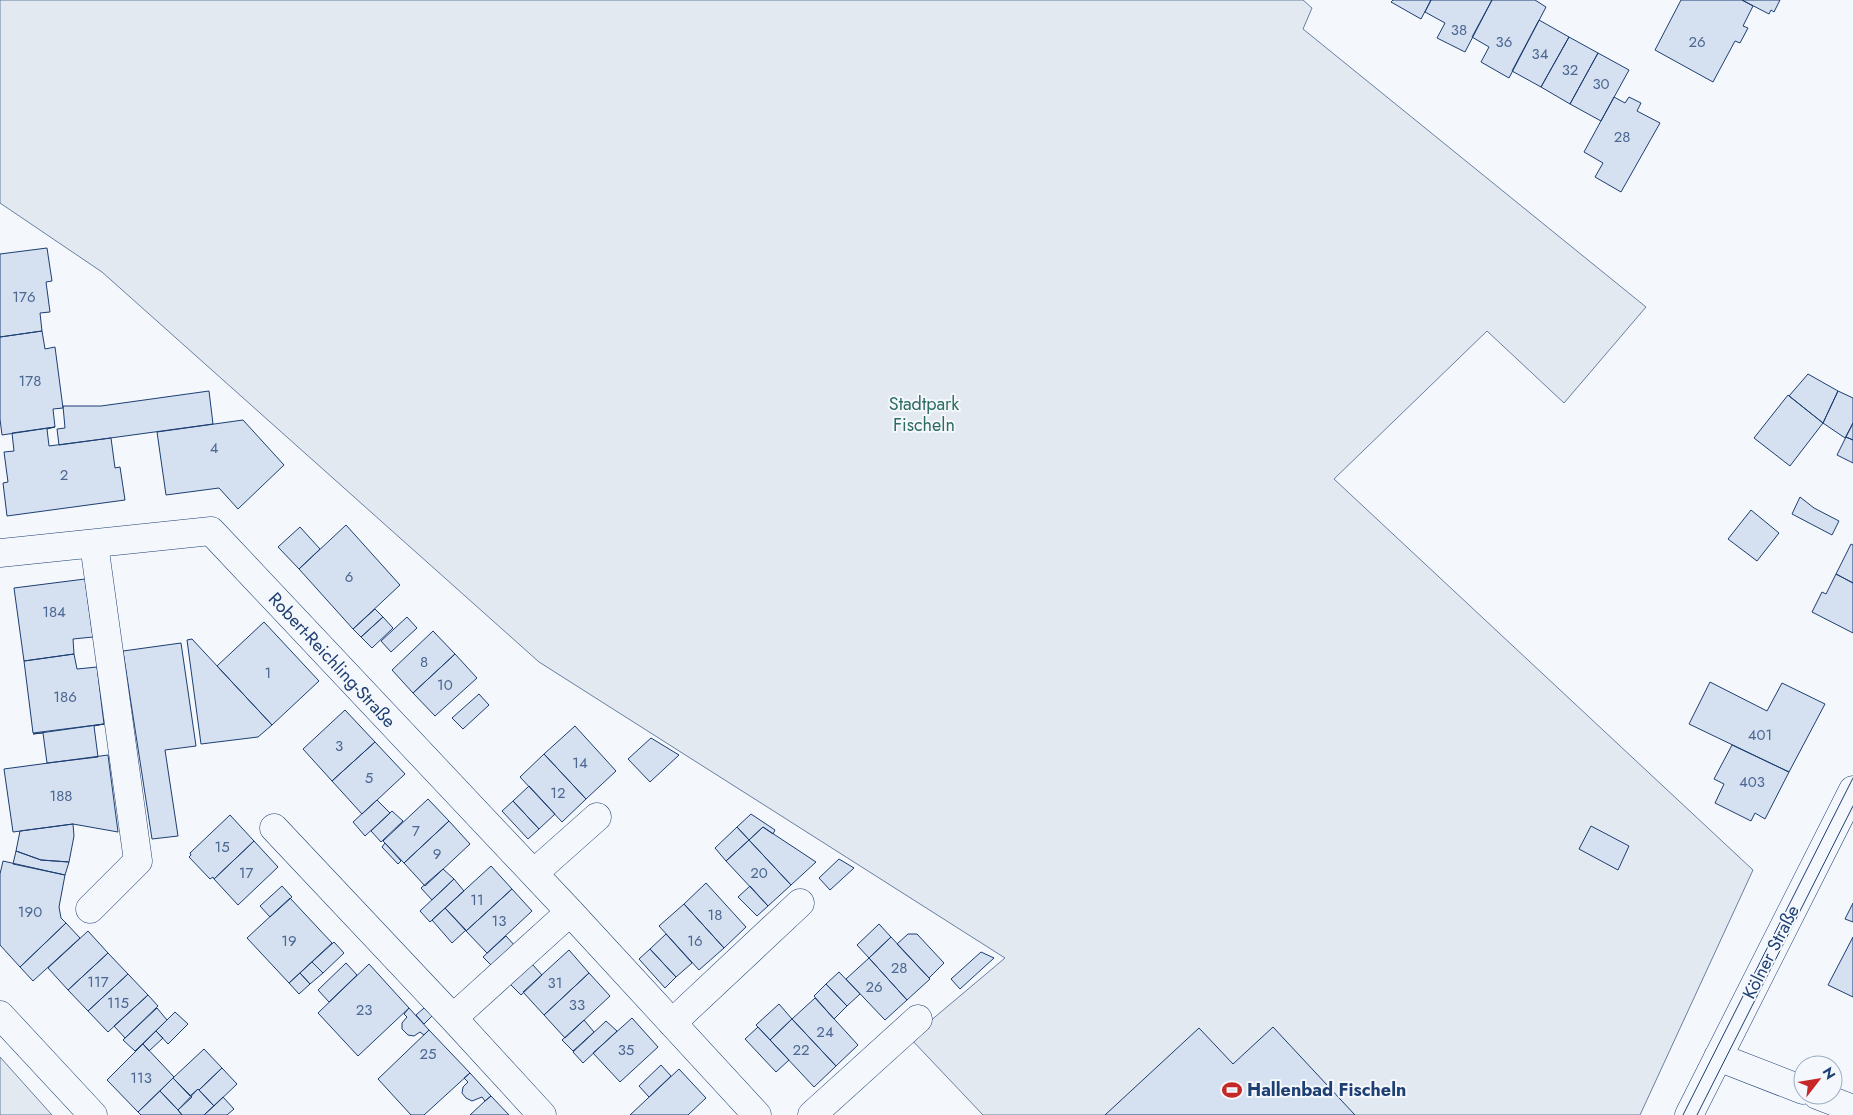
<svg xmlns="http://www.w3.org/2000/svg" width="1853" height="1115" font-family="Jost,sans-serif">
	<style>
		.green { fill: #e3e9f0; stroke: #687fa3 }
		.building { fill: #d5e0f0; stroke: #1d3f73 }
		.lines { fill: none; stroke-linecap: round; stroke-linejoin: round }
		.street-casing { stroke: #1d3f73; stroke-width: 29 }
		.secondary-casing { stroke: #1d3f73; stroke-width: 29 }
		.street { stroke: #f4f7fb; stroke-width: 28 }
		.secondary { stroke: #f4f7fb; stroke-width: 28 }
		.tram { stroke: #1d3f73; stroke-width: 1 }
		.labels { text-anchor: middle; stroke-width: 4; stroke-linejoin: round; paint-order: stroke }
		.number-label { font-size: 15px; fill: #4b6792 }
		.park-label { font-size: 18px; fill: #2c6c60; stroke: #f4f7fb }
		.street-label { font-size: 18px; fill: #1d3f73; stroke: #f4f7fb }
		.poi-label { font-size: 18px; font-weight: bold; fill: #1d3f73; stroke: #f4f7fb; text-anchor: start }
	</style>
	<rect width="100%" height="100%" fill="#f4f7fb"/>
	<!-- green -->
	<path class="green" d="M0,0H1303L1312,8L1303,29L1646,307L1564,403L1487,331L1334,479L1753,870L1640,1115H983L910,1038L1005,958L539,662L102,272L0,203Z
		M0,1057L52,1115H0Z"/>
	<!-- building -->
	<path class="building" d="M1393,0H1431L1421,19L1391,2Z
		M1431,0H1492L1465,52L1437,38L1445,23L1425,12Z
		M1492,0H1535L1546,7L1509,78L1481,62L1489,47L1472,37Z
		M1681,0H1742L1753,6L1743,26L1748,28L1740,43L1735,41L1713,82L1655,50Z
		M1742,0H1780L1774,12L1771,10L1769,14Z
		M1539,20L1569,37L1541,87L1512,71Z
		M1569,37L1598,53L1570,104L1541,87Z
		M1598,53L1629,70L1601,121L1570,104Z
		M1614,97L1625,103L1629,97L1641,103L1637,111L1660,123L1621,192L1595,177L1603,163L1584,152Z
		M47,248L52,281L46,282L50,312L40,313L42,331L0,337V254Z
		M42,331L45,349L55,347L63,408L53,409L55,427L2,435L0,419V337Z
		M1808,374L1838,391L1823,423L1789,396Z
		M209,391L213,424L59,445L57,429L65,428L63,406H101Z
		M1838,391L1853,398V423L1845,438L1823,423Z
		M1788,395L1823,423L1790,466L1754,438Z
		M243,420L284,465L238,509L219,488L166,495L157,432Z
		M1853,423V440L1846,437Z
		M55,427L47,429L49,446L111,438L115,468L120,467L125,500L7,516L3,483L8,482L4,452L14,451L12,433Z
		M1846,437L1853,440V463L1837,455Z
		M1800,497L1814,508L1839,521L1832,535L1792,514Z
		M1751,510L1779,533L1757,561L1728,539Z
		M346,525L400,585L353,629L299,569Z
		M300,527L320,549L299,569L278,547Z
		M1851,544L1853,545V583L1836,574Z
		M1836,574L1853,583V633L1812,612L1822,592L1826,594Z
		M85,579L93,637L73,639L74,654L24,661L14,588Z
		M375,609L383,617L361,637L353,629Z
		M383,617L393,628L372,648L361,637Z
		M407,617L417,628L391,652L381,641Z
		M264,622L319,681L272,725L217,666Z
		M433,631L455,654L413,693L392,670Z
		M192,639L272,725L258,737L201,744L187,640Z
		M181,643L196,746L165,750L178,836L152,839L123,651Z
		M74,654L77,669L97,667L104,724L33,733L24,661Z
		M455,654L477,678L435,716L413,693Z
		M1710,682L1767,711L1782,683L1825,704L1789,772L1689,724Z
		M479,694L489,705L463,729L452,718Z
		M345,710L375,742L332,781L303,749Z
		M104,724L94,726L98,757L47,763L43,733L33,734Z
		M575,726L616,771L586,799L544,754Z
		M651,738L679,755L650,782L628,759Z
		M375,742L405,774L362,814L332,781Z
		M1732,745L1789,772L1765,819L1755,813L1751,821L1715,803L1724,784L1714,779Z
		M544,754L586,799L562,822L520,777Z
		M108,755L118,832L73,824L13,832L4,769Z
		M529,786L555,814L539,829L513,801Z
		M428,799L449,821L404,863L383,841Z
		M377,800L390,813L365,836L353,822Z
		M513,801L539,829L528,839L502,811Z
		M392,811L403,821L381,842L371,831Z
		M751,814L775,830L773,834L763,827L749,840L737,827Z
		M230,815L254,841L214,879L213,877L210,879L189,857L191,855L190,853Z
		M449,821L470,844L425,886L404,863Z
		M73,824L74,836L69,862L41,860L16,851L20,831Z
		M1591,826L1629,846L1618,870L1579,849Z
		M737,827L749,840L726,861L715,848Z
		M763,827L816,862L791,885L749,840Z
		M749,840L791,885L768,906L726,861Z
		M254,841L278,867L238,905L214,879Z
		M385,843L401,861L398,864L382,847Z
		M16,851L41,860L69,862L65,875L13,864Z
		M839,859L854,868L830,890L819,878Z
		M3,861L65,875L59,907L61,918L66,923L20,967L0,945V874Z
		M491,866L512,889L466,931L445,908Z
		M443,869L454,879L432,900L421,888Z
		M454,879L464,891L430,922L420,911Z
		M706,883L746,927L724,948L684,904Z
		M282,886L292,897L270,917L260,906Z
		M750,886L768,906L757,916L738,897Z
		M512,889L532,911L487,953L466,931Z
		M290,898L332,943L289,983L247,938Z
		M1853,903V922L1845,919Z
		M684,904L724,948L699,970L659,926Z
		M445,908L466,930L452,943L432,920Z
		M66,923L80,938L33,981L20,967Z
		M879,924L891,937L869,958L857,945Z
		M88,931L108,953L68,990L48,968Z
		M666,934L692,963L676,977L650,949Z
		M908,934H917L944,963L929,978L897,944Z
		M506,936L516,947L494,968L483,957Z
		M891,937L930,979L907,1000L869,958Z
		M1853,937V997L1828,985Z
		M334,942L344,953L323,973L312,962Z
		M650,949L676,977L665,988L639,959Z
		M569,950L589,973L544,1015L523,992Z
		M981,952L994,958L960,989L951,979Z
		M108,953L128,974L88,1011L68,990Z
		M869,958L907,1000L885,1020L846,979Z
		M312,962L323,973L310,984L300,973Z
		M346,963L357,975L329,1002L318,990Z
		M369,964L409,1008L358,1056L318,1013Z
		M532,964L542,975L521,995L510,984Z
		M839,972L860,994L847,1006L826,984Z
		M300,973L310,984L299,994L289,983Z
		M589,973L610,996L565,1038L544,1015Z
		M128,974L148,995L108,1032L88,1011Z
		M826,984L847,1006L834,1019L814,996Z
		M148,995L158,1006L125,1038L114,1026Z
		M815,998L858,1045L836,1066L792,1019Z
		M779,1004L792,1019L770,1040L756,1025Z
		M157,1008L167,1020L135,1051L123,1040Z
		M409,1008L429,1030L424,1035L420,1032L414,1036L408,1035L402,1029V1023L407,1017L404,1014Z
		M424,1008L432,1016L424,1024L416,1015Z
		M175,1012L188,1024L168,1044L156,1031Z
		M632,1018L658,1047L620,1082L593,1053Z
		M792,1019L836,1066L814,1087L770,1040Z
		M584,1020L594,1032L573,1051L562,1040Z
		M606,1021L617,1031L583,1063L573,1052Z
		M758,1027L789,1060L776,1072L745,1039Z
		M1273,1027L1355,1115H1105L1199,1028L1233,1064Z
		M429,1030L470,1073L424,1115H411L378,1079Z
		M156,1031L163,1038L149,1051L143,1044Z
		M143,1044L174,1077L138,1112L107,1080Z
		M204,1049L222,1068L199,1090L198,1089L190,1096L173,1078Z
		M661,1065L671,1076L649,1097L639,1086Z
		M222,1068L237,1084L214,1106L199,1090Z
		M679,1069L706,1098L688,1115H630Z
		M470,1073L491,1096L485,1101L482,1097L472,1101L466,1098L462,1093L463,1087L468,1082L464,1078Z
		M173,1078L192,1097L178,1110L160,1091Z
		M198,1089L214,1106L204,1115H182L178,1110Z
		M160,1091L178,1110L182,1115H141L138,1112Z
		M491,1096L509,1115H470L485,1101Z
		M223,1097L234,1109L227,1115H204Z"/>
	<g class="lines">
		<defs>
			<path id="street" d="M0,553L211,531L570,912L757,1115
				M274,828L453,1018L542,1115
				M534,873L597,817
				M90,909L138,861L94,544
				M0,1015L93,1115
				M453,1018L570,912
				M672,1023L800,903
				M1718,1057L1803,1090
				M1817,1095L1853,1109
				M812,1115L918,1019"/>
			<path id="secondary" d="M1689,1115L1853,790"/>
		</defs>
		<!-- street casing -->
		<use href="#street" class="street-casing"/>
		<!-- secondary casing -->
		<use href="#secondary" class="secondary-casing"/>
		<!-- street -->
		<use href="#street" class="street"/>
		<!-- secondary -->
		<use href="#secondary" class="secondary"/>
		<!-- tram -->
		<path class="tram" d="M1683,1115L1853,778
			M1697,1115L1853,806"/>
	</g>
	<!-- icons -->
	<defs>
		<symbol id="stadium-bare" viewBox="-9 -9 18 18"><path d="M0-5a6.5 5 0 1 0 0 10a6.5 5 0 1 0 0-10ZM-3.5-1.8h7v3.6h-7Z" fill="#c62828" stroke="#f4f7fb" stroke-width="2.5" paint-order="stroke"/></symbol>
	</defs>
	<g fill-rule="evenodd">
		<use href="#stadium-bare" x="1218" y="1076" width="28" height="28"/>
	</g>
	<g class="labels">
		<!-- number labels -->
		<g class="number-label">
			<text x="1459" y="35">38</text>
			<text x="1504" y="47">36</text>
			<text x="1697" y="47">26</text>
			<text x="1540" y="59">34</text>
			<text x="1570" y="75">32</text>
			<text x="1601" y="89">30</text>
			<text x="1622" y="142">28</text>
			<text x="24" y="302">176</text>
			<text x="30" y="386">178</text>
			<text x="214" y="453">4</text>
			<text x="64" y="480">2</text>
			<text x="349" y="582">6</text>
			<text x="54" y="617">184</text>
			<text x="424" y="667">8</text>
			<text x="268" y="678">1</text>
			<text x="445" y="690">10</text>
			<text x="65" y="702">186</text>
			<text x="1760" y="740">401</text>
			<text x="339" y="751">3</text>
			<text x="580" y="768">14</text>
			<text x="369" y="783">5</text>
			<text x="1752" y="787">403</text>
			<text x="558" y="798">12</text>
			<text x="61" y="801">188</text>
			<text x="416" y="836">7</text>
			<text x="222" y="852">15</text>
			<text x="437" y="859">9</text>
			<text x="246" y="878">17</text>
			<text x="759" y="878">20</text>
			<text x="477" y="905">11</text>
			<text x="30" y="917">190</text>
			<text x="715" y="920">18</text>
			<text x="499" y="926">13</text>
			<text x="289" y="946">19</text>
			<text x="695" y="946">16</text>
			<text x="899" y="973">28</text>
			<text x="98" y="987">117</text>
			<text x="555" y="988">31</text>
			<text x="874" y="992">26</text>
			<text x="118" y="1008">115</text>
			<text x="577" y="1010">33</text>
			<text x="364" y="1015">23</text>
			<text x="825" y="1037">24</text>
			<text x="626" y="1055">35</text>
			<text x="801" y="1055">22</text>
			<text x="428" y="1059">25</text>
			<text x="141" y="1083">113</text>
		</g>
		<!-- park labels -->
		<g class="park-label">
			<text x="924" y="410">Stadtpark<tspan x="924" dy="21">Fischeln</tspan></text>
		</g>
		<!-- street labels -->
		<g class="street-label">
			<text transform="translate(332 660) rotate(47)" y="6">Robert-Reichling-Straße</text>
			<text transform="translate(1771 952) rotate(-63)" y="6">Kölner Straße</text>
		</g>
		<!-- poi labels -->
		<g class="poi-label">
			<text x="1247" y="1096">Hallenbad Fischeln</text>
		</g>
	</g>
	<!-- north arrow -->
	<g transform="translate(1818 1080) rotate(59)"><circle r="24" fill="#f4f7fb" stroke="#9eadc5"/>
	<path d="M0-4L9 19L0 12L-9 19Z" fill="#c62828"/>
	<text y="-8" font-size="14" font-weight="bold" text-anchor="middle" fill="#1d3f73">N</text>
	</g>
</svg>
